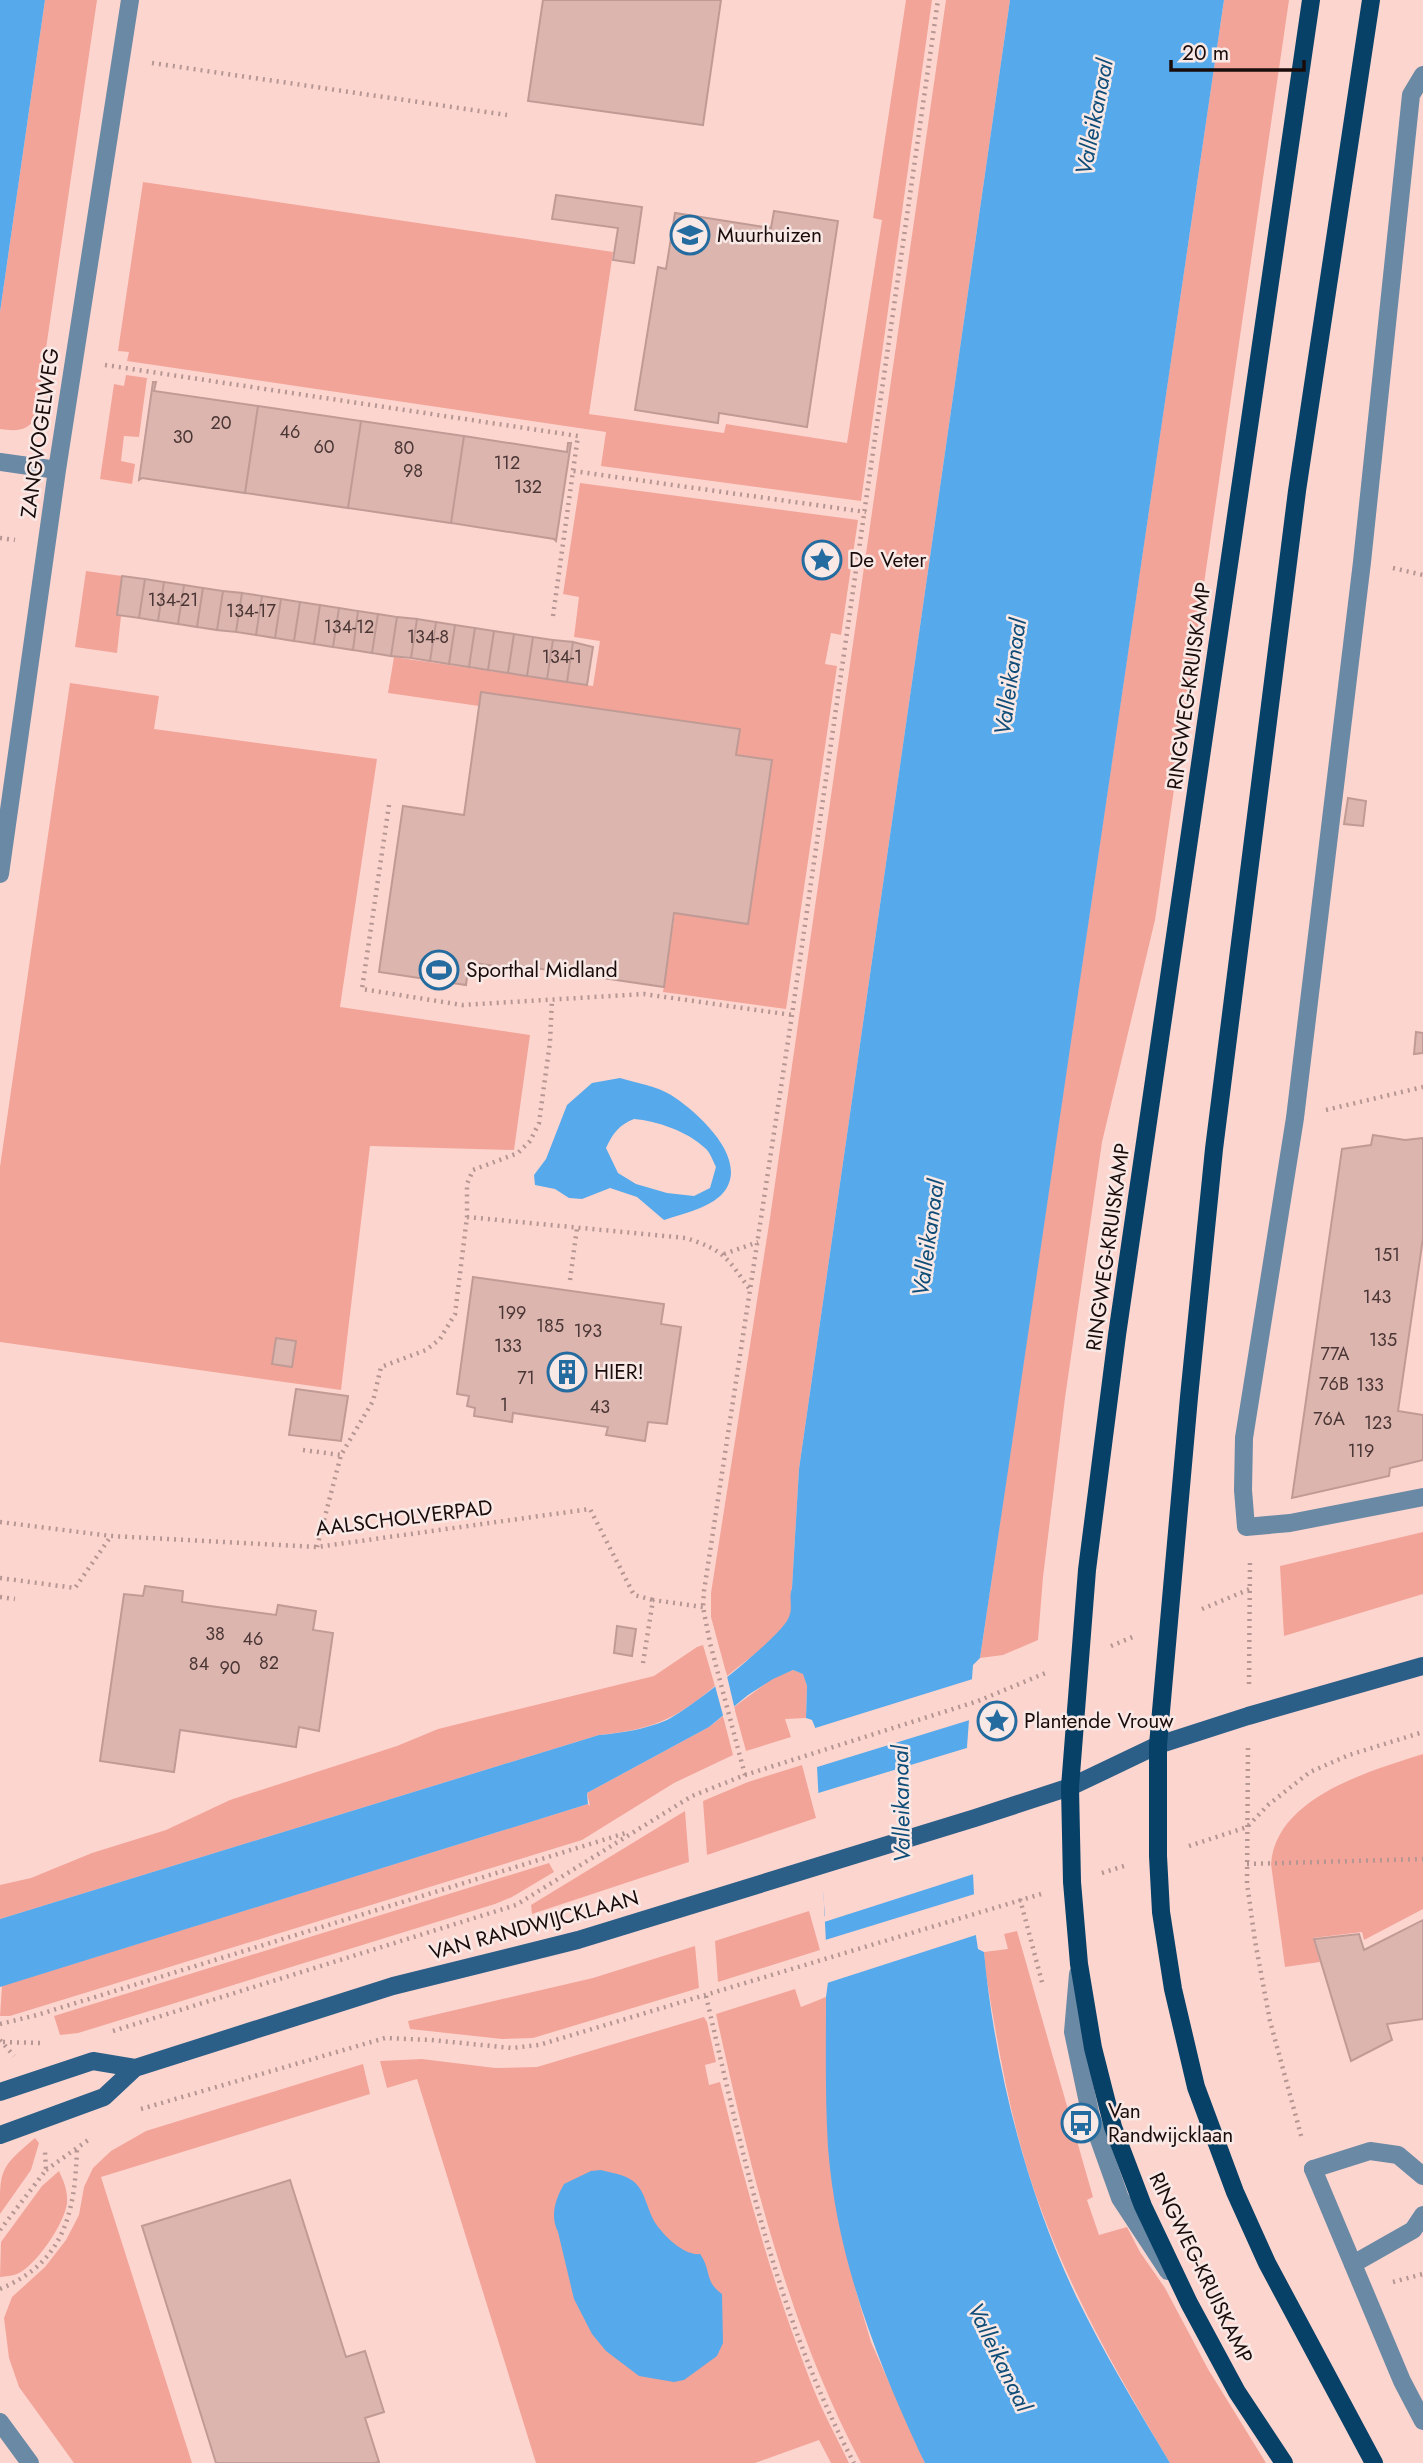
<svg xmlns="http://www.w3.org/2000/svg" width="1423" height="2463" font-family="Jost,sans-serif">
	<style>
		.green { fill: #f3a499 }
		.water { fill: #56a9ea; fill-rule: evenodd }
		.pier { fill: #fdd5cf }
		.building { fill: #dcb5af; stroke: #c09b95; stroke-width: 2 }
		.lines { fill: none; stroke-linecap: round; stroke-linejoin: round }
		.path { stroke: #b69692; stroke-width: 4.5; stroke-dasharray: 2 5; stroke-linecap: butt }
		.lane { stroke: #6989a5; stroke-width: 18 }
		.street { stroke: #6989a5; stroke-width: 18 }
		.secondary { stroke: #2c5f87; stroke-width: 18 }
		.primary { stroke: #074167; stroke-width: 18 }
		.labels { text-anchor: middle; stroke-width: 5; stroke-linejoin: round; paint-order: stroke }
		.number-label { font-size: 18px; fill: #4a3634 }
		.poi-label { font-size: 21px; fill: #190c0b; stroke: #f9e9e6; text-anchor: start }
		.street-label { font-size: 21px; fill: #190c0b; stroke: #f9e9e6 }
		.water-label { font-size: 23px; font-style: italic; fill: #0f4d78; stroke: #f9e9e6 }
	</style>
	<rect width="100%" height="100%" fill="#fdd5cf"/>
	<!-- green -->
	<path class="green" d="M45,0H97L36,417C27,432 16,431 0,429V312Z
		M906,0H932L861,501L601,466L606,432L127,361L129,352L118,351L143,182L613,252L589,414L724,433L726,424L847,443L882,220L873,218Z
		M946,0H1010L799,1469L792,1588C789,1596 793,1602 792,1610C788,1632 744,1662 727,1676L711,1617V1593L770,1218Z
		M1224,0H1289L1155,920L1102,1142L1065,1398L1043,1577L1038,1640L1003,1655L980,1658Z
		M126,375L147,378L139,437L124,436L121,461L135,464L132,484L100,479L114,384L124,386Z
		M580,483L858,520L841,635L831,633L825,664L837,666L786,1009L663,992L675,913L748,924L771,761L736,755L739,729L481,693L479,706L388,693L394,657L593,686L600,641L574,637L579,597L563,594Z
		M86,571L122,576L117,614L121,616L117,653L75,647Z
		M70,683L159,696L154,729L377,759L340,1007L530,1035L514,1150L370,1146L341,1390L0,1342V1167Z
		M1423,1532V1594L1284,1636L1280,1566Z
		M703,1645L715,1686C675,1720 650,1730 599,1735L0,1919V1885L31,1878L92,1853L166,1830L230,1800L397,1746L438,1729L654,1676L697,1647Z
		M793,1670L804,1674L807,1686L806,1718L785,1719L791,1737L746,1751L734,1707L773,1678Z
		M723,1716L733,1755L674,1783L582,1840L10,2016H0L2,1986L588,1804L590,1806L587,1793L709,1727Z
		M1423,1754V1909L1364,1940L1362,1932L1313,1938L1320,1962L1285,1967L1271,1864C1276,1797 1370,1771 1423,1754Z
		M802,1765L816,1818L707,1855L703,1801L748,1782Z
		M685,1811L689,1862L532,1914L531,1905Z
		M549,1863L554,1872L512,1897L495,1904L101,2026L78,2033L60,2035L54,2016Z
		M809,1911L820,1950L718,1982L715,1941Z
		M1017,1931L1093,2197L1087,2200L1099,2235L1127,2227L1140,2252L1165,2288L1208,2369L1266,2463H1170C1122,2382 1075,2301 1042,2212C1013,2136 999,2054 986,1974L984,1952L1008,1949L1004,1934Z
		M695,1946L699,1988L533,2038L502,2039L410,2029L408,2021L593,1978Z
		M795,1989L801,2007L826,1997V2066L856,2291L871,2342L925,2463H861C787,2323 750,2168 716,2014Z
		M704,2017L707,2022L716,2062L705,2065L709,2085L720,2082C745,2184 772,2283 810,2380C821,2409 836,2436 849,2463H831L819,2440L755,2463H536L417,2079L387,2088L380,2061L422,2059L495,2068L537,2067Z
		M363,2064L370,2094L101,2177L192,2463H74L19,2387L9,2358L4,2318L12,2297L45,2267L66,2240L79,2215L84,2187L93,2168L111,2151L146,2131Z
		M35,2138L39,2143L31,2170L0,2214C0,2169 0,2168 35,2138Z
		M59,2171C64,2182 68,2191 67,2203C65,2223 35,2267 17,2274C12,2276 5,2276 0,2277L1,2242L42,2186Z"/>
	<!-- water -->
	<path class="water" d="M0,0H45L0,312Z
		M1010,0H1224L1009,1464L980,1658L973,1665L967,1747L976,1936L978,1949L984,1952C995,2069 1026,2190 1076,2296C1104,2353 1137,2408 1170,2463H925L920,2453C875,2356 836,2255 828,2147C825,2098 826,2047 826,1997L828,1982L815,1727L812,1720L806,1718L807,1686L803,1674L793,1670L773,1679L748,1695L709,1727L587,1793L588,1804L0,1987V1919L599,1735C622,1733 646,1729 667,1720C689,1710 778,1639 788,1619C794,1608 788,1599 792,1588L799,1469Z
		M620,1078C636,1083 657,1086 671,1095C698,1112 756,1164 719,1197C705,1209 682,1214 664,1220L637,1197L610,1188L582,1199L569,1198L555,1189L535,1185L534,1175L546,1159L567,1105L592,1083ZM634,1119C657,1121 687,1131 705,1148C710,1152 713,1161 716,1167L710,1188L694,1196L667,1193L636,1184L618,1173L606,1148C613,1133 619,1125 634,1119Z
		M601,2170C611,2173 624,2174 633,2181C646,2191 647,2211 656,2224C665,2237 685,2256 700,2254C712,2271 704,2281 722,2294L723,2343L717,2356L684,2380L674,2382L639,2376L606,2351L592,2334L574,2299L558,2232C550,2216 555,2200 564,2184L591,2171Z"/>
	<!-- pier -->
	<path class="pier" d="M726,1672L735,1710L724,1719L714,1682Z
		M976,1678L973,1719L814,1768L812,1729Z
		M970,1747L969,1765L977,1873L821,1923V1918L825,1916L815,1794Z
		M978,1893L979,1934L824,1984L822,1941Z"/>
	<!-- building -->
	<path class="building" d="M543,0H721L703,125L528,101Z
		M556,195L642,207L634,263L613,260L618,228L552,219Z
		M774,211L838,221L807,427L719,413L718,423L635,410L658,267L666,269L675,213L771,228Z
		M153,382H156L154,391L258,406L245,493L142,478L139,480Z
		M258,406L361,421L348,508L245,493Z
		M361,421L464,436L451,523L348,508Z
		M464,436L567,452L568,443H571L556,541L554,539L451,523Z
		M122,576L145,579L139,618L117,615Z
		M145,579L164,582L158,621L139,618Z
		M164,582L184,585L178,624L158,621Z
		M184,585L203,588L197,627L178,624Z
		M203,588L223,591L217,630L197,627Z
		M223,591L242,593L236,632L217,630Z
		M242,593L262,596L256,635L236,632Z
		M262,596L281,599L275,638L256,635Z
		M281,599L300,602L294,641L275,638Z
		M300,602L320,605L314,644L294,641Z
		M320,605L339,608L333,647L314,644Z
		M339,608L358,611L353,650L333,647Z
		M358,611L378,614L372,653L353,650Z
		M378,614L397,617L391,656L372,653Z
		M397,617L417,619L411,658L391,656Z
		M417,619L436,622L430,661L411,658Z
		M436,622L455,625L449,664L430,661Z
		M455,625L475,628L469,667L449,664Z
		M475,628L494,631L488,670L469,667Z
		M494,631L514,634L508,673L488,670Z
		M514,634L533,637L527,676L508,673Z
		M533,637L553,640L547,679L527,676Z
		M553,640L573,642L567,682L547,679Z
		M573,642L593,647L587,685L567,682Z
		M481,692L740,729L736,755L772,760L748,924L674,913L664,987L508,964L507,968L469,962L466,985L379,972L403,806L464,815Z
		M1348,798L1366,801L1363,826L1344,824Z
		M1416,1032L1423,1033V1053L1414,1054Z
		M1373,1135L1405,1140L1423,1138V1238L1398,1411L1423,1415V1460L1390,1468L1389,1476L1292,1498L1342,1149L1371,1145Z
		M473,1277L664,1304L661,1324L681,1327L667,1424L648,1422L645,1441L606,1435L608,1427L513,1413L512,1422L474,1416L475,1408L467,1406L469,1396L457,1394Z
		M276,1338L296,1341L292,1367L272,1364Z
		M296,1389L348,1396L341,1441L289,1435Z
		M145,1586L183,1591L182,1602L210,1606L276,1615L278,1605L316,1611L313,1630L333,1633L319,1731L299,1727L296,1747L180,1730L174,1772L100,1761L124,1594L143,1596Z
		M617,1626L636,1629L632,1656L614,1653Z
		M1423,1920V2019L1387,2024L1392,2040L1351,2061L1314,1939L1359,1934L1364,1950Z
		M290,2180L346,2357L365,2351L384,2412L365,2418L379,2462L374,2463H216L142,2226Z"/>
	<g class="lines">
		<!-- path -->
		<path class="path" d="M152,63L507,115
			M105,365L578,436L573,471
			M0,538L15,540
			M1393,568L1423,575
			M553,616L573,471L866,512
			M389,805L362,989L462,1005L644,994L792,1015
			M1326,1110L1423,1087
			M467,1217L686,1238C726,1251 727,1258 751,1291
			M724,1254L758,1242
			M570,1280L577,1228
			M303,1450L341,1455
			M0,1522L111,1536L317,1547L590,1509L634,1595L653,1600
			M317,1547L341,1455L373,1401L381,1367L426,1350L440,1339L455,1314L467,1217V1184L473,1170L518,1153L530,1141L539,1123L550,1042L552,999
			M0,1578L75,1588L111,1536
			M0,1597L15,1599
			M1202,1609L1250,1589
			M1111,1646L1135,1636
			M643,1663L653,1600L703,1607
			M1249,1684L1250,1559
			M1248,1748L1247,1883L1255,1941L1270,2021L1302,2139
			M745,1775L710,1643L703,1607L704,1591L792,1015L938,0
			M1189,1846L1247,1827L1268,1805L1310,1772L1349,1755L1423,1732
			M1247,1864L1423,1859
			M1102,1873L1127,1865
			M1020,1899L1043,1986
			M706,1996C743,2155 777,2318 854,2463
			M0,2024L37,2015L629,1832
			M113,2031L516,1905L692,1796L745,1775L978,1701L1048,1672
			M0,2040L14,2056
			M3,2042L40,2043
			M141,2109L385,2038L431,2040L512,2048L539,2045L1041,1894
			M46,2170L91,2138
			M0,2230L46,2170L45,2152
			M1393,2282L1423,2274
			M0,2289C65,2262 75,2212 77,2148"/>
		<!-- lane -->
		<path class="lane" d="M1078,1974L1073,2032L1091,2117L1120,2198L1168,2271
			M1313,2169L1370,2151L1398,2155L1423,2176
			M1353,2264L1413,2230L1423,2215"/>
		<!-- street -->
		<path class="street" d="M1423,75L1411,95L1362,562L1295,1118L1244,1438L1243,1490L1246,1527L1290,1523L1423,1497
			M0,462L57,470
			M0,874L57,470L130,0
			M1313,2169L1402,2381L1423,2421
			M0,2422L30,2463"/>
		<!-- secondary -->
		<path class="secondary" d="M0,2092L93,2061L135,2068
			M0,2135L104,2097L135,2068L393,1986L578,1940L975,1818L1070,1787L1158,1745L1248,1716L1423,1666"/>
		<!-- primary -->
		<path class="primary" d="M1371,0L1297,491L1214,1149L1189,1397L1158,1745V1856L1161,1912L1173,1989L1196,2087L1235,2192L1267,2263L1374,2463
			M1284,2463L1237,2392L1189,2303L1143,2206L1113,2127L1093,2048L1079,1964L1072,1882L1070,1787L1087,1570L1117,1335L1311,0"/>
	</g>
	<!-- icons -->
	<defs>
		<symbol id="school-ring" viewBox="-11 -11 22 22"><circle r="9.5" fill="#f9e9e6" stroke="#246b9f" stroke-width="1.5"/><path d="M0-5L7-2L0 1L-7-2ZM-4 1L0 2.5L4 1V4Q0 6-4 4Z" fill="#246b9f"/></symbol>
		<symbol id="sight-ring" viewBox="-11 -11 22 22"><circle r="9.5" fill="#f9e9e6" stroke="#246b9f" stroke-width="1.5"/><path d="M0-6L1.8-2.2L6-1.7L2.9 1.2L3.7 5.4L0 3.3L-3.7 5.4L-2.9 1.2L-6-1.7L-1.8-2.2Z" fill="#246b9f"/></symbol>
		<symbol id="stadium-ring" viewBox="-11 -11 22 22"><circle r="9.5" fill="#f9e9e6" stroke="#246b9f" stroke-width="1.5"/><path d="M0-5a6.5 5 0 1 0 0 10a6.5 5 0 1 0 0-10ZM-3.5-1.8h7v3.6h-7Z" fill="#246b9f"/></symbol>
		<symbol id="building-ring" viewBox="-11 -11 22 22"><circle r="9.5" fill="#f9e9e6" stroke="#246b9f" stroke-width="1.5"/><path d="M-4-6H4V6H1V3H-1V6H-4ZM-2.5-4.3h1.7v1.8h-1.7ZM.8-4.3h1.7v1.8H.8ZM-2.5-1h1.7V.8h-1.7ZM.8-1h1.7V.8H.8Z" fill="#246b9f"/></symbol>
		<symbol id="bus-ring" viewBox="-11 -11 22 22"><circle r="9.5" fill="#f9e9e6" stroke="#246b9f" stroke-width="1.5"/><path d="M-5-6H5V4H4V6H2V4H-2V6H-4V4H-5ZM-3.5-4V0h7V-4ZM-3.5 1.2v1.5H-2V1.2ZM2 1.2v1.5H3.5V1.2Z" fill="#246b9f"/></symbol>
	</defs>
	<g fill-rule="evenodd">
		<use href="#school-ring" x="668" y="213" width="44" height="44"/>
		<use href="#sight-ring" x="800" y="538" width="44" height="44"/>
		<use href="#stadium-ring" x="417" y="948" width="44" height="44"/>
		<use href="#building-ring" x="545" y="1350" width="44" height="44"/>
		<use href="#sight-ring" x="975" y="1699" width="44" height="44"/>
		<use href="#bus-ring" x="1059" y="2101" width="44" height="44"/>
	</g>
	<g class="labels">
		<!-- number labels -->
		<g class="number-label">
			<text x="221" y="429">20</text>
			<text x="290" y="438">46</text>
			<text x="183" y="443">30</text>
			<text x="324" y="453">60</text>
			<text x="404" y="454">80</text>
			<text x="507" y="469">112</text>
			<text x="413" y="477">98</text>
			<text x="528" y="493">132</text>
			<text x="173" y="606">134-21</text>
			<text x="251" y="617">134-17</text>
			<text x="349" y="633">134-12</text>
			<text x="428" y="643">134-8</text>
			<text x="562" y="663">134-1</text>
			<text x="1387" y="1261">151</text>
			<text x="1377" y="1303">143</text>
			<text x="512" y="1319">199</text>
			<text x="550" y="1332">185</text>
			<text x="588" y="1337">193</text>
			<text x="1383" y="1346">135</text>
			<text x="508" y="1352">133</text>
			<text x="1335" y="1360">77A</text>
			<text x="526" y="1384">71</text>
			<text x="1334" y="1390">76B</text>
			<text x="1370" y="1391">133</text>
			<text x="504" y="1411">1</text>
			<text x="600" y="1413">43</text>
			<text x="1329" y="1425">76A</text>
			<text x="1378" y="1429">123</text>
			<text x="1361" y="1457">119</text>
			<text x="215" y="1640">38</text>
			<text x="253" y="1645">46</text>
			<text x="269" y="1669">82</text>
			<text x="199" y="1670">84</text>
			<text x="230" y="1674">90</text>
		</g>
		<!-- poi labels -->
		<g class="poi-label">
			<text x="717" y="242">Muurhuizen</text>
			<text x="849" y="567">De Veter</text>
			<text x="466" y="977">Sporthal Midland</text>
			<text x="594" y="1379">HIER!</text>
			<text x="1024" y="1728">Plantende Vrouw</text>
			<text x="1108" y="2118">Van<tspan x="1108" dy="24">Randwijcklaan</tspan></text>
		</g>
		<!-- street labels -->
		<g class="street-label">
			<text transform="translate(40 433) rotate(-82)" y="7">ZANGVOGELWEG</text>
			<text transform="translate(1189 686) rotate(-82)" y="7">RINGWEG-KRUISKAMP</text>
			<text transform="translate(1108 1247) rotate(-82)" y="7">RINGWEG-KRUISKAMP</text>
			<text transform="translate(404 1518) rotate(-7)" y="7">AALSCHOLVERPAD</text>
			<text transform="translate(534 1925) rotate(-15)" y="7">VAN RANDWIJCKLAAN</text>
			<text transform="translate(1201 2268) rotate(64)" y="7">RINGWEG-KRUISKAMP</text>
		</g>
		<!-- water labels -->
		<g class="water-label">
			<text transform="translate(1094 117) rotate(-79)" y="8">Valleikanaal</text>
			<text transform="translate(1010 677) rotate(-82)" y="8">Valleikanaal</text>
			<text transform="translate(928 1238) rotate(-82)" y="8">Valleikanaal</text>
			<text transform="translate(901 1804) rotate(-91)" y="8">Valleikanaal</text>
			<text transform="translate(1000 2357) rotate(64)" y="8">Valleikanaal</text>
		</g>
	</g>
	<!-- scale -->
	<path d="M1171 60v10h133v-10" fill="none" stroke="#190c0b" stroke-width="3.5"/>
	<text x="1182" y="60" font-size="21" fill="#190c0b" stroke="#f9e9e6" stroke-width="5" paint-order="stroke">20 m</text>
</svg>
